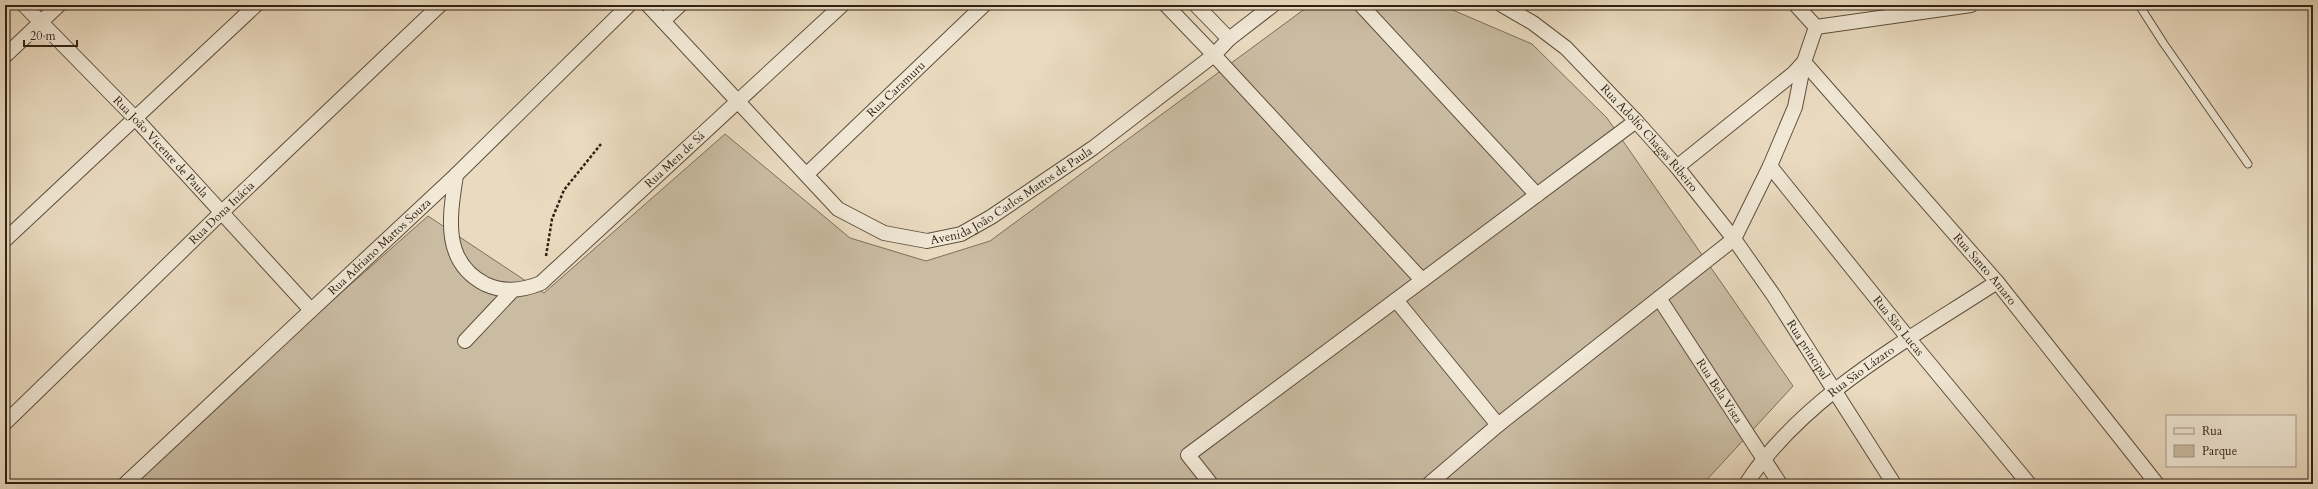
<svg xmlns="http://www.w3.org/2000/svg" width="2318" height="489" font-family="Cardo,serif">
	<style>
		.green { fill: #cabca3; stroke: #7d6f5c }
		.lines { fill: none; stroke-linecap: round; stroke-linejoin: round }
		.service-casing { stroke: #5e503f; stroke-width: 9 }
		.minor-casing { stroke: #5e503f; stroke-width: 16 }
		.path { stroke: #302214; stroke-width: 2.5; stroke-dasharray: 3 2; stroke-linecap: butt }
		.service { stroke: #f1e8d6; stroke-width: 7 }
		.minor { stroke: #f1e8d6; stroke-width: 14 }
		.labels { text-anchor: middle; stroke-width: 3; stroke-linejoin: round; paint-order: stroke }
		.street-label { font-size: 12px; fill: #302214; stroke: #f1e8d6 }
	</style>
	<rect width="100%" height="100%" fill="#eadbc0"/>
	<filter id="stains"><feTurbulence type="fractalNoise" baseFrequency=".005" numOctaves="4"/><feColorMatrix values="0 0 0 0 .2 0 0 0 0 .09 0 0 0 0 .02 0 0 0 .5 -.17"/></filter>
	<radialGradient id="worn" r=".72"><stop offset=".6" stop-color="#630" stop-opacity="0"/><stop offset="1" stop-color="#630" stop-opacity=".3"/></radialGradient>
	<!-- green -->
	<path class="green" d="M1310,5H1441L1532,44L1607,118L1793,386L1703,484H125L428,216L544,293L725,134L850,238L926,261L990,241Z"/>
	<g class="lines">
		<defs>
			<path id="service" d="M2139,5L2164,44L2248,164"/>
			<g id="minor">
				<path id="s1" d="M24,5L136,119L311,310"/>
				<path id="s2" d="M648,5L838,209L884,233L927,241L961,234L991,217L1093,148L1214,55L1229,39L1273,5"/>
				<path d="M1166,5L1214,55L1421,279"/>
				<path d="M1196,5L1229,39"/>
				<path d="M1361,5L1537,195"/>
				<path id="s3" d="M1502,5L1533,23L1566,48L1636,121L1677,167L1734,239L1774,296L1894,484"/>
				<path d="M663,21L680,5"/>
				<path d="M1816,27L1971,5"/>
				<path d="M5,56L59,5"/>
				<path id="s4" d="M1804,62L1997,282L2157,484"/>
				<path id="s5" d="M1770,166L1909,339L2029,484"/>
				<path d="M1677,167L1794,73L1804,62L1816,27L1796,5"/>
				<path id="s6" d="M807,174L984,5"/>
				<path id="s7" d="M456,175C450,215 441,261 485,284C504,293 522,291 541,283L842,5"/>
				<path d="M5,240L256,5"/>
				<path id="s8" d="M1659,298L1780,484"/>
				<path d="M1396,300L1498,425"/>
				<path d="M465,341L513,290"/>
				<path id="s9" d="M5,423L221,213L440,5"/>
				<path id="s10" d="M125,484L456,175L629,5"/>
				<path d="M1211,484L1188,455L1636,121"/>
				<path d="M1429,484L1498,425L1734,239L1770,166L1795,107L1804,62"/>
				<path id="s11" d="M1746,484C1804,395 1910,339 1997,282"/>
			</g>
		</defs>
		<!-- service casing -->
		<use href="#service" class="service-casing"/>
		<!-- minor casing -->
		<use href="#minor" class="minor-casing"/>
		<!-- path -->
		<path class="path" d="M546,256L552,219L564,190L601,144"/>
		<!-- service -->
		<use href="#service" class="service"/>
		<!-- minor -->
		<use href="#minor" class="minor"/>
	</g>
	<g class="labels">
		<!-- street labels -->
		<g class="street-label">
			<text dy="4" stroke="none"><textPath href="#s6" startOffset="123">Rua Caramuru</textPath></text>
			<text dy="4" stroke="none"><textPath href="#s3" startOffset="200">Rua Adolfo Chagas Ribeiro</textPath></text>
			<text dy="4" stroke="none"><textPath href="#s1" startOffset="197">Rua João Vicente de Paula</textPath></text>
			<text dy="4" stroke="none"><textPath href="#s7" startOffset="362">Rua Men de Sá</textPath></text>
			<text dy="4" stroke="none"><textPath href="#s2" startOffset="471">Avenida João Carlos Mattos de Paula</textPath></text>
			<text dy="4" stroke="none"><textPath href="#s9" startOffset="302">Rua Dona Inácia</textPath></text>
			<text dy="4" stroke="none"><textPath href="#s10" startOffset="348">Rua Adriano Mattos Souza</textPath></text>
			<text dy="4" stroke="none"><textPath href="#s4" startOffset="275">Rua Santo Amaro</textPath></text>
			<text dy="4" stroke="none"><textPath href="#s5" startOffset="205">Rua São Lucas</textPath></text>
			<text dy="4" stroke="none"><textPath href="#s3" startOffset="465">Rua principal</textPath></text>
			<text dy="4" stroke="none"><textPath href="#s11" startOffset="162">Rua São Lázaro</textPath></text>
			<text dy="4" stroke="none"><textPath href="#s8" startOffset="111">Rua Bela Vista</textPath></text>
		</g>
	</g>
	<!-- margin -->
	<rect width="2318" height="489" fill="none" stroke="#eadbc0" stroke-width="20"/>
	<rect x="6" y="6" width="2306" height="477" fill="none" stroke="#302214" stroke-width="2"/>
	<rect x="10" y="10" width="2298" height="469" fill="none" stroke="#302214"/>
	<!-- legend -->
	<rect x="2166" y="415" width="130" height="52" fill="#f1e8d6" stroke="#a49988"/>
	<rect x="2174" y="428" width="20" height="6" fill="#f1e8d6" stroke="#a49988"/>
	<text x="2202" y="435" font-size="12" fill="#302214">Rua</text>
	<rect x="2174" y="445" width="20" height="12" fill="#cabca3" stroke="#a49988"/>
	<text x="2202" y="455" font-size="12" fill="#302214">Parque</text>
	<!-- scale -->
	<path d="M24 40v6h53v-6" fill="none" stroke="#302214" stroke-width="2"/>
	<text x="30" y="40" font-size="12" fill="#302214" stroke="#f1e8d6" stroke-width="3" paint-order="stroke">20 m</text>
	<rect width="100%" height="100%" filter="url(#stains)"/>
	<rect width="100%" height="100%" fill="url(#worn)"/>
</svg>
